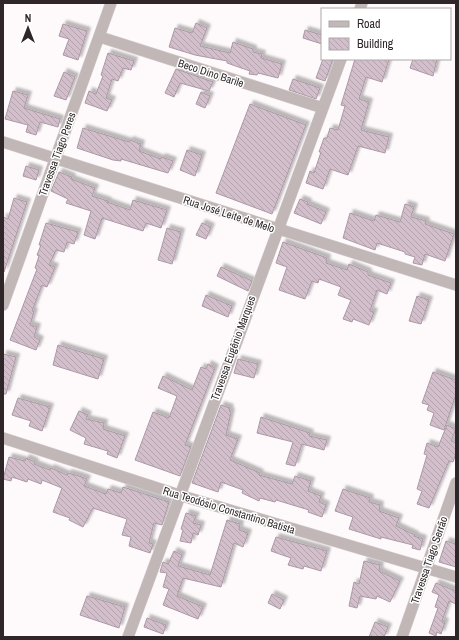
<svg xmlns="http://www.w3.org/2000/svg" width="459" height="640" font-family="'Archivo Narrow',sans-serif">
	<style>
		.building { fill: url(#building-back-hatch); stroke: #ab99a5; filter: url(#shadow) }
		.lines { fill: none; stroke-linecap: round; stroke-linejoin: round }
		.minor-casing { stroke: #d9d3d4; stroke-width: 12 }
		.minor { stroke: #c2b7b7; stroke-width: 11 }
		.labels { text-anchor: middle; stroke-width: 3; stroke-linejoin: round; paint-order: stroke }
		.street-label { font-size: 11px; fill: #2e2629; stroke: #fff }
	</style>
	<defs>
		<pattern id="building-back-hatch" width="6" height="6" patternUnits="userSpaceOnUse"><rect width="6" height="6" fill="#d2bfcb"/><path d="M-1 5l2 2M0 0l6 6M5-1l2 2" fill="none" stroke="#b5a4ae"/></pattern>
		<filter id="shadow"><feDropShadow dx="3.5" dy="-3.5" stdDeviation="1" flood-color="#0004"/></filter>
	</defs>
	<rect width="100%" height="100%" fill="#fef9fa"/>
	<!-- building -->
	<path class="building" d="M196,23L207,28L200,46L230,53L233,42L253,49V52L262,54L261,58L282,64L278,78L258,73L257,75L249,74L250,71L227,63V61L195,55L169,47L175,28L192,33Z
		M63,24L87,31L78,60L63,55L69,39L59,36Z
		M305,30L322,35V44L303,38Z
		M108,53L134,61L131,70L123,68L118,81L112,79L106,98L112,100L107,111L85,103L89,91L96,94L103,76L101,75Z
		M323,59H333L325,81L316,78Z
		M355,59H389L382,82L366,77L359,99L369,102L361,130L389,137L385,153L358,146L348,175L330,169L323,189L306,183L310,171L314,173L321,152H319L324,138H327L330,128L338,130L345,106L341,105Z
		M413,59H437L433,76L410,68Z
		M176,69L213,82L209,91L180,83L174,97L165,93Z
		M64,72L75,77L66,100L54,96Z
		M293,79L320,88L316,99L289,90Z
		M13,91L28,95L24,108L60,119L58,127L40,122L36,135L26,132L28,125L5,119Z
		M201,92L210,96L205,108L196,104Z
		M250,104L306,125L272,214L216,193Z
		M83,128L129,142L130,140L141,144L139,151L161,159L162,157L173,161L168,173L121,159V161L113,160L77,148Z
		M187,150L202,155L195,176L180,170Z
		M26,166L39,170L36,180L23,176Z
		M59,172L72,177L71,179L95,188L92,196L108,201L107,202L130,210L133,200L167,210L161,228L146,223L143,231L102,218L95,239L84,235L91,211L66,203L68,199L51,191Z
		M14,198L27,202L4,272L3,217L8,219Z
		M300,199L308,202L307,204L326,212L321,224L294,213Z
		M405,204L414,207L411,217L426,221L425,224L454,234L445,261L425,254L422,265L413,263L415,257L405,254V252L377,243L375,250L343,238L350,213L374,221L376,215L400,222Z
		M46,223L78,232L74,244L67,242L64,252L56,250L49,265L55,267L47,287L42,285L32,311L34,312L30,325L37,327L34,337L40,340L36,350L10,340L37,269L35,268L39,256L37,255L41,245H39Z
		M202,223L211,227L206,239L196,235Z
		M167,228L181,232L172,264L158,260Z
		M283,242L327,258L326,263L347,270L349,264L368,272V275L391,283L387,294L377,290L370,311L374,312L369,325L353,319L352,322L343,319L351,300L338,295L341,287L319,279L318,283L312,281L305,299L279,290L287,267L276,263Z
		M221,267L252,281L248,291L217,276Z
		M206,295L232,306L228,317L202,306Z
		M417,296L429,300L421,324L409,321Z
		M58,345L104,359L98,379L53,365Z
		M3,354L16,357L6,394H3Z
		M238,359L258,364L254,378L234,373Z
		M208,364L215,368L185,445L191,447L180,476L135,460L153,412L169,418L177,396L158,388L163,376L192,390L201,367L206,369Z
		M433,372L456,380V394L444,430L430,425L434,413L427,410L429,405L422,403Z
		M18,398L50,407L42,431L29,426L31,421L12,415Z
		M221,405L230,408L229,411L231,412L226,435L238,439L230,460L260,473L259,475L292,484L295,476L311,481L308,491L321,496L319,502L326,505L322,517L308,512L309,510L276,500L275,502L260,498L259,501L242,493L243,490L221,482L218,492L192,483Z
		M79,411L88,415L86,419L104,423L103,429L125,436L117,458L107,454L108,451L84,444L86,438L70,430Z
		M261,417L310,433L309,436L327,440L324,450L302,444L295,466L286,464L293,442L257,433Z
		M447,425L456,429L451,441L456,443V453L453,462L449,461L429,508L417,504L422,491L417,489L427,455L424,454L427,443L438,447Z
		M9,457L25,461L26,458L35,462L34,464L50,470L51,468L67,475L68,473L79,476L87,479L84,486L106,494L108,489L121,493L123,487L169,502L162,525L154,523L149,543L153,544L150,553L129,546L131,537L122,535L127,519L93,508L83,527L69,520L70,518L53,512L62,488L42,480L41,484L28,479L27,482L12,477L11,481L3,479Z
		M343,489L370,498L369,502L380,505L379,511L399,518L396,526L415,535L414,536L423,539L420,550L412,548L413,545L381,537V539L349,529L353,517L335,511Z
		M186,513L196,516L193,523L201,525L198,535L193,533L191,543L180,541L183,530L181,529Z
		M227,520L240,524L239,530L248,533L243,547L234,543L221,587L183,578L177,596L203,607L198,619L163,605L169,589L163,587L167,573L160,572L163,562L168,564L174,551L182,555L178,566L210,575Z
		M276,537L327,551L321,571L304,566L303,569L288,565L291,558L271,551Z
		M446,541L456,544V567L439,562Z
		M364,561L380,565L379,571L400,581L390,602L377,596L376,599L360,596L357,608L349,606L354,582L359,584Z
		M436,583L456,591V604L449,601L442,621L445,622L441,634L437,632L436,636L429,633L438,608L435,607L439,595L432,592Z
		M272,594L284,600L280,609L268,603Z
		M87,596L125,607L119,628L80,615Z
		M147,618L166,625L163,634L144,627Z
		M375,622L388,627L384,637H369Z"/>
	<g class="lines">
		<defs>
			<path id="minor" d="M360,9L362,3
				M100,37L323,108
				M3,142L456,285
				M3,305L111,3
				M3,438L179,495L456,577
				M128,637L341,59
				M402,637L456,483"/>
		</defs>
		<!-- minor casing -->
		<use href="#minor" class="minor-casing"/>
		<!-- minor -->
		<use href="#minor" class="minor"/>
	</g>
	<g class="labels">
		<!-- street labels -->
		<g class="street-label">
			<text transform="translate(211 73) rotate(18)" y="4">Beco Dino Barile</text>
			<text transform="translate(57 154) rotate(-70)" y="4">Travessa Tiago Peres</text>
			<text transform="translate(229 214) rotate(18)" y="4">Rua José Leite de Melo</text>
			<text transform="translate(233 348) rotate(-70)" y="4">Travessa Eugênio Marques</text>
			<text transform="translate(229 510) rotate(17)" y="4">Rua Teodósio Constantino Batista</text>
			<text transform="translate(429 560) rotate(-71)" y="4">Travessa Tiago Serrão</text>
		</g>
	</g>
	<!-- border -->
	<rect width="459" height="640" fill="none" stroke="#2e2629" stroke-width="8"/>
	<!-- legend -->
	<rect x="321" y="8" width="130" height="52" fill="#ffffff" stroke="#aba8a9"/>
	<rect x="329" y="21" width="20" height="6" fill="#c2b7b7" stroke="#aba8a9"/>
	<text x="357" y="28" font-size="12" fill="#2e2629">Road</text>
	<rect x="329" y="38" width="20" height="12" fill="url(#building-back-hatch)" stroke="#aba8a9"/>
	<text x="357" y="48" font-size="12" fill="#2e2629">Building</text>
	<!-- north arrow -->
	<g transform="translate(28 28)" stroke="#ffffff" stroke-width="3" paint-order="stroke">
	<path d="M0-3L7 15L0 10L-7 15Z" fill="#2e2629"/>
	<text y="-6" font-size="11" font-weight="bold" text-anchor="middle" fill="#2e2629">N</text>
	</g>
</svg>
